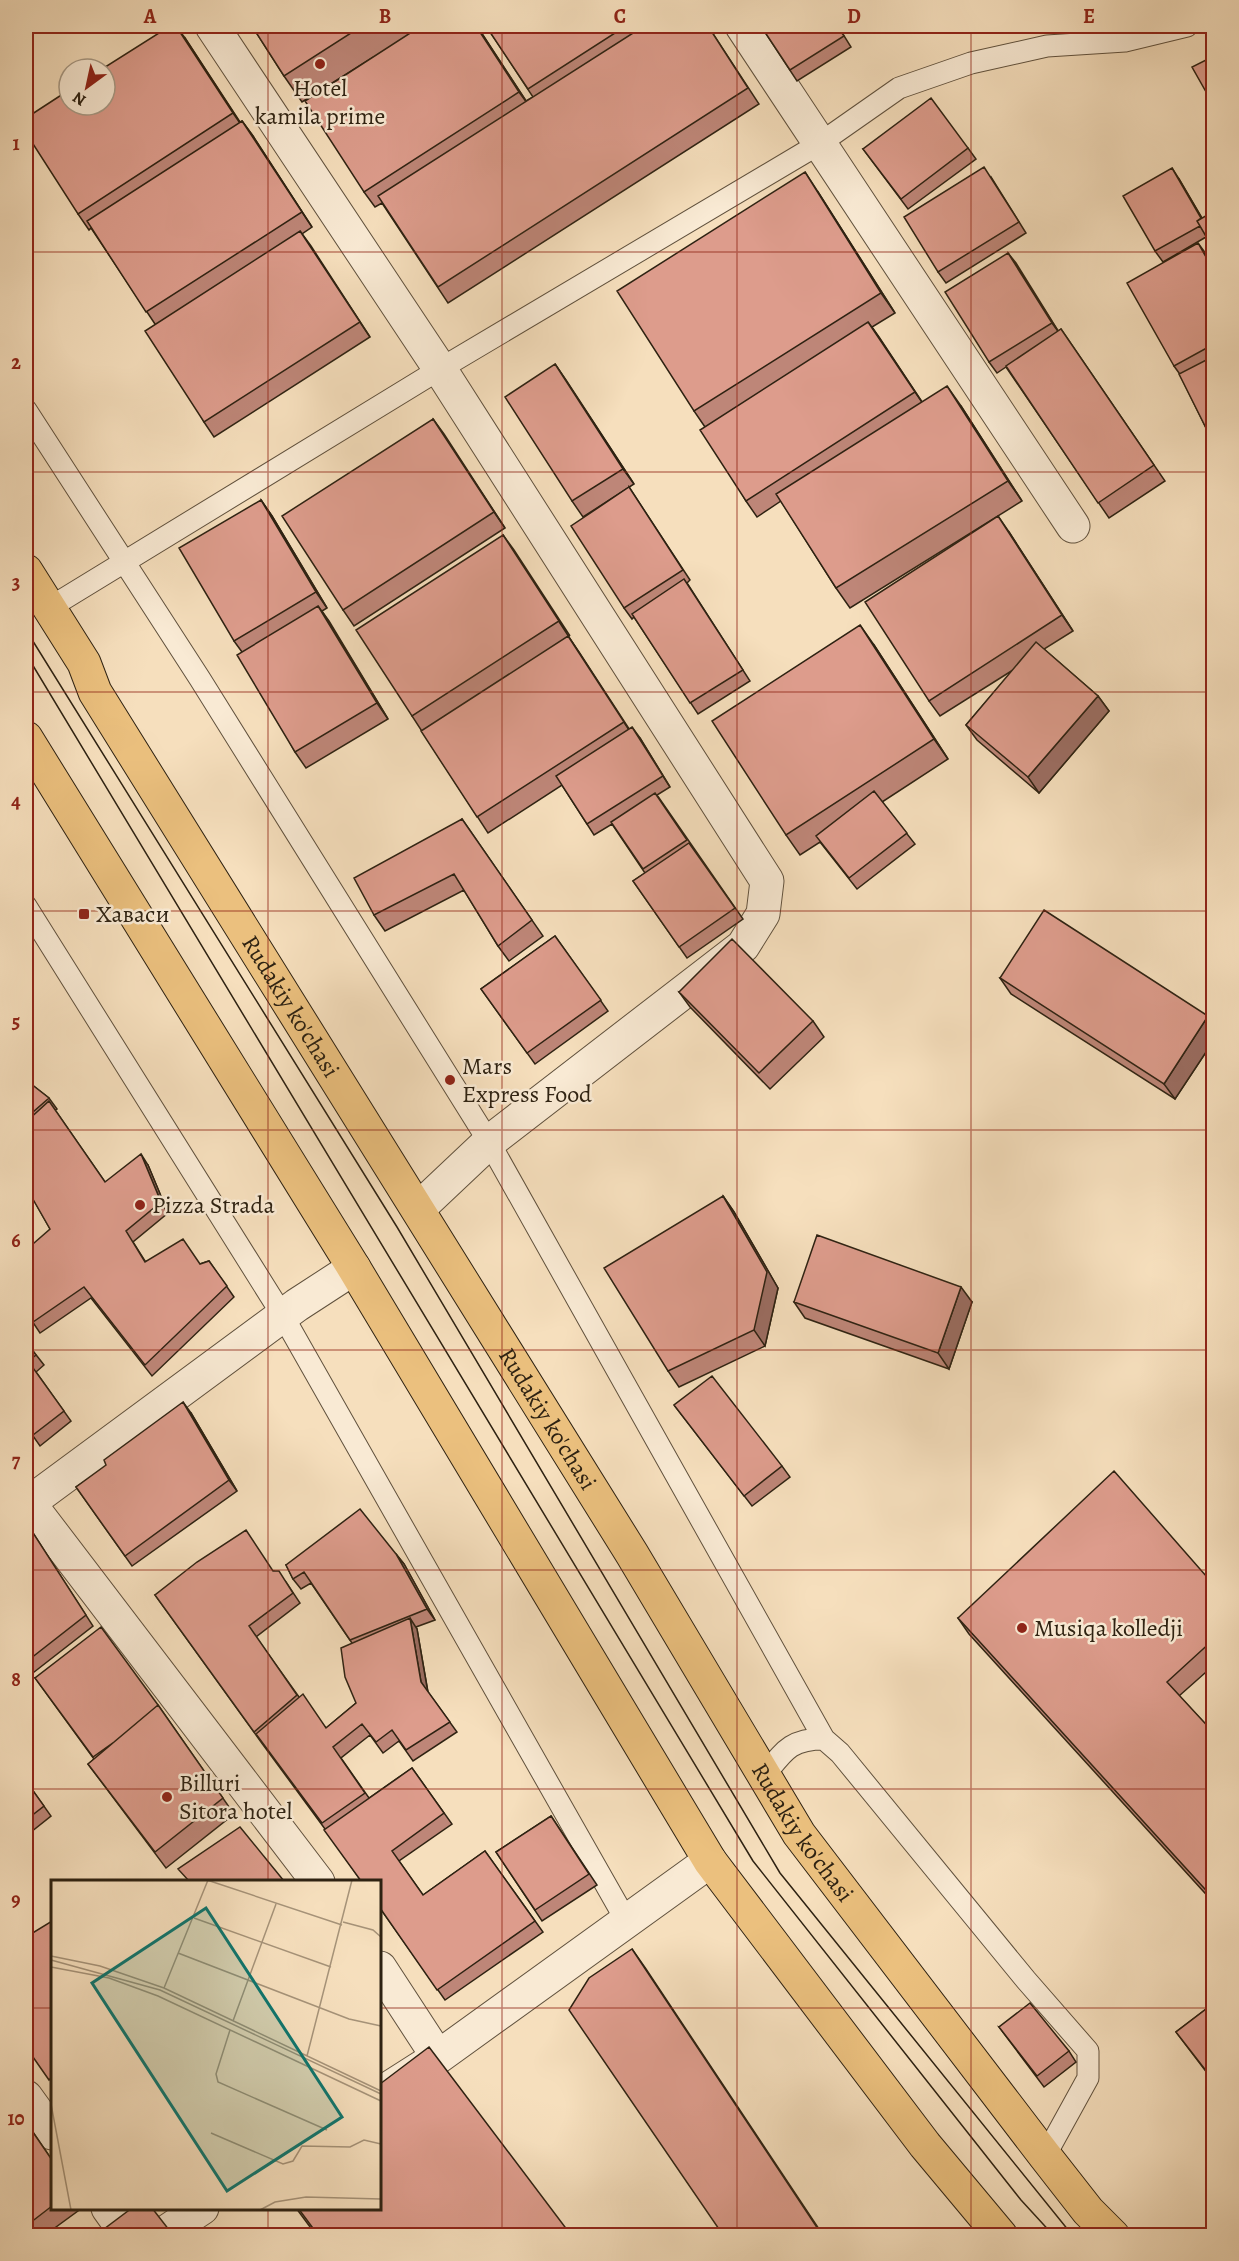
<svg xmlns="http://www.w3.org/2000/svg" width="1239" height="2261" font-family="Alegreya,serif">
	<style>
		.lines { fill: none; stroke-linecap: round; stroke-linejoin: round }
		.lane-casing { stroke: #60513d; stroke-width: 23 }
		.street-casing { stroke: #60513d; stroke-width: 35 }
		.primary-casing { stroke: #2e2212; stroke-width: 35 }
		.lane { stroke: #f9ead4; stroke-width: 21 }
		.street { stroke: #f9ead4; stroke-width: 33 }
		.primary { stroke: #ebc07e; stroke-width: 33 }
		.tram { stroke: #2e2212; stroke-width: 1.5 }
		.wall { fill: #be8678; stroke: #2e2212; stroke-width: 1.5 }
		.shaded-wall { fill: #9b6d62; stroke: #2e2212; stroke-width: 1.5 }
		.building { fill: #dd9c8c; stroke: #2e2212; stroke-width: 1.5 }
		.grid { fill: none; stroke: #8f2418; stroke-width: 1.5; stroke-opacity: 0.55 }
		.poi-dot { fill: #8f2418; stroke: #f9ead4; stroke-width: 2 }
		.labels { text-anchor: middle; stroke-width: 5; stroke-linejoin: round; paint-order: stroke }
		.poi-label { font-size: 24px; fill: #2e2212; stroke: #f9ead4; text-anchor: start }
		.street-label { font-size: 24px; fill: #2e2212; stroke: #f9ead4 }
		.inset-road { fill: none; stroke: #a69379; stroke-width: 1.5 }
		.view { fill: #0f766e; fill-opacity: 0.15; stroke: #0f766e; stroke-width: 3 }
		.inset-edge { fill: none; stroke: #2e2212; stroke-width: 3 }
		.neatline { fill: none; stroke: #8f2418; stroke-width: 2 }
		.grid-label { font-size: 20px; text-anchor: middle; font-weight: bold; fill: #8f2418 }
	</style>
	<rect width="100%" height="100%" fill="#f6dfbd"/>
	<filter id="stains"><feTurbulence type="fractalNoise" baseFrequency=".00333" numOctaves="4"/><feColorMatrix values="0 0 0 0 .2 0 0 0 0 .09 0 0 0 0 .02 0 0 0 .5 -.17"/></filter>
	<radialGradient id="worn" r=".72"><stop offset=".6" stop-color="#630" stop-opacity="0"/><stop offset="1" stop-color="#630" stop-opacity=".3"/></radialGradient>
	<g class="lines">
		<defs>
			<path id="lane" d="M26,410L200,679L489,1142L824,1739
				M49,608L440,369L819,144L899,88L971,63L1047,46L1125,41L1187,26
				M26,906L283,1316L627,1922
				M764,1776C784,1751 790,1739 824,1739L840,1753L1026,1980L1088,2051V2078L1045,2156"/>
			<path id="street" d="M212,26L440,369L767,881L763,914L743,946L489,1142L418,1209
				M742,26L1073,526
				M26,1499L318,1882
				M26,1505L297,1305L354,1268
				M380,1968L438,2057
				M380,2094L438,2057L710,1861
				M26,2097L52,2133
				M108,2208L128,2236
				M160,2236L202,2208"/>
			<g id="primary">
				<path id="s1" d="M26,571L84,663L95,692L632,1554L799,1834L1045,2156L1088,2211L1113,2236"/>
				<path d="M26,738L354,1268L710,1861L925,2145L1001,2236"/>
			</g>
		</defs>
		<!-- lane casing -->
		<use href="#lane" class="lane-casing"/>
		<!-- street casing -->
		<use href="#street" class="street-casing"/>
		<!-- primary casing -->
		<use href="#primary" class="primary-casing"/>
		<!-- lane -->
		<use href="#lane" class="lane"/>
		<!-- street -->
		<use href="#street" class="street"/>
		<!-- primary -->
		<use href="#primary" class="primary"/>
		<!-- tram -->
		<path class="tram" d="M26,630L397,1227L780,1873L1073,2236
			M26,654L753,1861L1021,2200L1054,2236"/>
	</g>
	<!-- wall -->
	<path class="wall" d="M252,26H477L526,101L533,97L486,26H708L759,104L448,303L382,203L375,207L364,192L372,58L302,102L284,76Z
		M761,26H838L851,47L797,81Z
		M185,38L240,122L242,121L253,136L312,227L302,234L370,337L214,437L204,422L155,324L91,228L89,230L78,214Z
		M968,148L976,159L908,209L863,149Z
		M991,177L1026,233L946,283L938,272Z
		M1179,179L1202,218L1206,237L1163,262L1155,251Z
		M818,192L895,313L872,327L922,402L961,406L1022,501L850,608L836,588L781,501L757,517L746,501L705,427L694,411Z
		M1008,253L1058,331L1061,329L1165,481L1109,518L1006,367L997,373L989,362Z
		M1209,258L1214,267V442L1211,438L1179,373L1174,366Z
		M555,364L634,484L583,517L572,501Z
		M433,419L505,528L354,626L343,610Z
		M629,487L690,580L687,583L750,681L698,714L634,617L632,619L624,608Z
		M261,500L272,516L327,608L322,611L388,719L306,768L295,752L242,652L234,641Z
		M1009,532L1073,631L1044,649L1098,696L1109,711L1039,793L977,740L966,725L1013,670L940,716L929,701Z
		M503,535L629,730L640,738L670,787L657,795L743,919L687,958L633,881L645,873L612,824L594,835L562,785L488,833L412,716Z
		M874,645L948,759L882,802L915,844L857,889L820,842L800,855L786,835Z
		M462,819L543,936L509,961L498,946L464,890L385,931L374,915Z
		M555,936L608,1011L535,1064L481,989Z
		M1000,978L1208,1016L1214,1023V1040L1175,1099L1011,994Z
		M679,992L813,1021L824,1037L770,1089L690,1007Z
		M26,1080L49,1098L57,1109L55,1110L105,1182L148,1165L168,1213L133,1242L145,1261L200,1264L209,1261L234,1297L152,1376L91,1298L40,1333L26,1312L50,1229L33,1199L26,1207Z
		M723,1196L734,1212L778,1288L765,1346L679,1387L668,1371Z
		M794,1302H972L949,1369L805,1318Z
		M26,1342L44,1365L36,1372L71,1421L40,1446L26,1426Z
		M674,1405L782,1466L790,1477L752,1506Z
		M191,1413L237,1491L132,1566L76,1487Z
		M26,1522L93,1626L29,1676L26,1672Z
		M396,1554L404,1564L435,1620L416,1627L417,1629L428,1692L457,1732L413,1761L399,1741L383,1753L370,1735L341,1758L369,1798L412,1768L452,1824L399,1861L423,1895L485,1851L543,1932L445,2000L380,1908L325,1829L261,1742L155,1595L274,1571L286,1582L300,1603L256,1637L299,1697L326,1728L356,1703L352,1643L311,1583L301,1589L293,1579L286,1565Z
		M1214,1585V1665L1179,1696L1214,1733V1903L969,1634L958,1618Z
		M35,1678L158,1705L234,1814L166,1868L88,1764L94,1759Z
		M26,1781L51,1816L26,1836Z
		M551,1816L597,1885L542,1921L496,1852Z
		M1214,2003V2082L1176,2032Z
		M999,2027L1069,2051L1076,2062L1044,2087Z
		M26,2122L52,2160V2208H82L45,2235H29L26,2231Z
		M296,2208H380L571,2235H316Z"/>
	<!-- shaded-wall -->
	<path class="shaded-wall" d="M176,26L185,38L244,129L233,113Z
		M476,26H477L530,107L519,92Z
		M242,121L253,136L312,227L302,212Z
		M1172,168L1179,179L1211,234L1204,223Z
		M805,172L818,192L895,313L881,293Z
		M300,231L311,246L370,337L360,322Z
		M1198,243L1209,258L1214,267V271Z
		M1008,253L1016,263L1060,334L1052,323Z
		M868,322L879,337L926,408L915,392Z
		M555,364L566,380L634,484L623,469Z
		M947,386L961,406L1022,501L1008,481Z
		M433,419L444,434L505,528L494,512Z
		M261,500L272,516L327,608L316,592Z
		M998,516L1009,532L1073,631L1062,615Z
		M503,535L514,550L570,636L559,621Z
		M318,606L329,621L388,719L377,703Z
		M860,625L874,645L948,759L934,739Z
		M568,636L579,652L635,738L624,722Z
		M1098,696L1109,711L1039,793L1028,777Z
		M632,727L640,738L670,787L663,776Z
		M1208,1016L1214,1023V1040L1175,1099L1164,1084Z
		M141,1154L148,1165L168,1213L161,1202Z
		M26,1187L34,1198L26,1207Z
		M723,1196L734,1212L778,1288L765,1346L754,1330Z
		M961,1287L972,1302L949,1369L938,1353Z
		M183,1402L191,1413L237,1491L229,1480Z
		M396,1554L404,1564L435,1620L427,1609Z
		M410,1618L417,1629L428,1693L421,1682Z
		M632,1949L646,1969L823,2235H822Z"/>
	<!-- building -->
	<path class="building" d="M170,26H176L233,113L78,214L26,133V118L69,90V105H105V69H102Z
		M252,26H362L284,76Z
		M421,26H476L519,92L364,192L305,101Z
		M486,26H626L528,89Z
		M644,26H708L748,88L438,287L378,196Z
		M761,26H837L844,36L790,70Z
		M1214,56V106L1192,67Z
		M931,98L968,148L901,199L863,149Z
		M242,121L302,212L146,312L87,221Z
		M984,167L1019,222L938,272L904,217Z
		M1172,168L1201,218L1197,221L1200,226L1155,251L1123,196Z
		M805,172L881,293L694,411L617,291Z
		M1214,211V250L1197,221Z
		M300,231L360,322L204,422L145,331Z
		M1198,243L1214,271V344L1174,366L1127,283Z
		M1008,253L1052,323L989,362L945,292Z
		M868,322L915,392L746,501L700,430Z
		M1061,329L1154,465L1098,503L1006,366Z
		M1214,356V436L1211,438L1179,374Z
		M555,364L623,469L572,501L505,397Z
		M947,386L1008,481L836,588L776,494Z
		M433,419L494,512L343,610L282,516Z
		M629,487L683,570L624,608L571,526Z
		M261,500L316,592L234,641L179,548Z
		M998,516L1062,615L929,701L865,602Z
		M503,535L559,621L412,716L356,630Z
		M684,579L743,670L690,703L632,614Z
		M318,606L377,703L295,752L237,655Z
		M860,625L934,739L786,835L712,721Z
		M568,636L624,722L477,817L421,731Z
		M1036,642L1098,696L1028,777L966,725Z
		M632,727L663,776L587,824L556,776Z
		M874,791L907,833L849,878L816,836Z
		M655,793L687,840L643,869L611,822Z
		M462,819L532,920L498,946L454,874L374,915L354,878Z
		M689,843L735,908L679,947L633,881Z
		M1044,910L1208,1016L1164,1084L1000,978Z
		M555,936L601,1000L527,1053L481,989Z
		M732,939L813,1021L759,1073L679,992Z
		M26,1080L49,1098L26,1118Z
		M49,1101L105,1182L141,1154L161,1202L126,1231L145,1262L183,1239L200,1264L209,1261L227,1286L145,1365L84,1287L33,1322L26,1312V1250L50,1229L26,1187V1188V1122Z
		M723,1196L767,1272L754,1330L668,1371L604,1268Z
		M817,1235L961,1287L938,1353L794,1302Z
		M26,1342L36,1355L28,1361L64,1411L33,1435L26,1425Z
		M712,1376L782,1466L744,1496L674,1405Z
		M183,1402L229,1480L125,1556L76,1487L106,1465L104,1460Z
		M1114,1471L1214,1585V1639L1167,1682L1214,1733V1899L958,1618Z
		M360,1509L396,1554L427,1609L350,1640L304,1572L293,1579L286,1565Z
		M26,1522L86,1615L26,1662Z
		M246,1530L273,1571H279L293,1593L249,1626L297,1695L254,1732L155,1595L197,1562Z
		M410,1618L421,1682L450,1722L406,1750L392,1730L376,1742L362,1724L333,1747L365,1793L322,1823L256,1734L303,1694L326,1728L356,1703L345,1677L341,1648Z
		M101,1627L158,1705L114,1742L93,1757L35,1678Z
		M158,1705L223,1798L155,1852L88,1764Z
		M412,1768L444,1813L392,1851L423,1895L485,1851L535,1921L437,1990L380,1908V1881H361L324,1830Z
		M26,1781L44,1806L26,1820Z
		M551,1816L589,1874L535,1910L496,1852Z
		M240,1827L284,1881H189L178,1869Z
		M52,1921V2077L49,2080L26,2047V1937Z
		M632,1949L822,2235H723L569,2010L589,1978Z
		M1030,2003L1069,2051L1037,2076L999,2027Z
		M1214,2003V2081L1176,2032Z
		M429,2047L571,2235H318L298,2208H380V2084Z
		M26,2122L52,2160V2206L26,2226Z
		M132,2208H152L173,2235H96Z"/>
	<!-- grid -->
	<path class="grid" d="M268,26V1882M502,26V2236M737,26V2236M971,26V2236M26,252H1214M26,472H1214M26,692H1214M26,911H1214M26,1130H1214M26,1350H1214M26,1570H1214M26,1789H1214M26,2008H52M380,2008H1214M268,2208V2236"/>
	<!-- markers -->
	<g class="poi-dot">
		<circle cx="320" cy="64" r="6"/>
		<rect x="78" y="908" width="12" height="12" rx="3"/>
		<circle cx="450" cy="1080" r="6"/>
		<circle cx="140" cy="1205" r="6"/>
		<circle cx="1022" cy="1628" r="6"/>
		<circle cx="167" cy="1797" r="6"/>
	</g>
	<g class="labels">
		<!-- poi labels -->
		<g class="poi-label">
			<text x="320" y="96" text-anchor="middle">Hotel<tspan x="320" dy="28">kamila prime</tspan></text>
			<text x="96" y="922">Хаваси</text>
			<text x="462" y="1074">Mars<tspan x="462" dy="28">Express Food</tspan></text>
			<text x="152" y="1213">Pizza Strada</text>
			<text x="1034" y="1636">Musiqa kolledji</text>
			<text x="179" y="1791">Billuri<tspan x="179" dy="28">Sitora hotel</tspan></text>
		</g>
		<!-- street labels -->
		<g class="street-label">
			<text dy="8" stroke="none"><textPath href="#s1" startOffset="510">Rudakiy ko'chasi</textPath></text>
			<text dy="8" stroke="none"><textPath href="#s1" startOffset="996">Rudakiy ko'chasi</textPath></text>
			<text dy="8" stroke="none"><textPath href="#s1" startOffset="1482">Rudakiy ko'chasi</textPath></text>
		</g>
	</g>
	<!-- overview -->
	<g transform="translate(51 1880)">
		<rect width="330" height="330" fill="#f6dfbd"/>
		<path class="inset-road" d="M156,0L291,45M143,38L280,87M292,42L322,50L330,57M127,73L298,139L330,146M0,76L49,86L113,108L330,211M0,80L109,110L330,214M0,87L58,98L107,116L330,221M113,108L157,0M182,141L225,24M179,150L165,194L167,202L276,250M256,176L301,0M0,224L20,330M160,253L232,284L242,281L251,266L299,267L313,260L330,264M209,330L224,322L255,317L330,319"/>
		<path class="view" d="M155,28L291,237L176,311L41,103Z"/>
		<rect width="330" height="330" class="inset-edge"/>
	</g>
	<!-- margin -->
	<rect width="1239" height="2261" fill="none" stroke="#f6dfbd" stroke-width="66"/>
	<!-- north arrow -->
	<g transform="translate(87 87) rotate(213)"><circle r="28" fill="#f9ead4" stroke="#a89a86" stroke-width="1.5"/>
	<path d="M0-4.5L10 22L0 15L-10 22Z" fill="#8f2418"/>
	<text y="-9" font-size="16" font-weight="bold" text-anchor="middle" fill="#2e2212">N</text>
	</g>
	<rect x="33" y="33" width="1173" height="2195" class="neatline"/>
	<g class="grid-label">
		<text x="150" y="23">A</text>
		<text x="385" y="23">B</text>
		<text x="620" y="23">C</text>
		<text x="854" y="23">D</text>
		<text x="1089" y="23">E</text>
		<text x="16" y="150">1</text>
		<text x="16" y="369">2</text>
		<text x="16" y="589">3</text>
		<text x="16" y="808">4</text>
		<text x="16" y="1028">5</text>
		<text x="16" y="1247">6</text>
		<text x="16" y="1467">7</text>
		<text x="16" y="1686">8</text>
		<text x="16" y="1906">9</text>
		<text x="16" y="2125">10</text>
	</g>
	<rect width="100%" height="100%" filter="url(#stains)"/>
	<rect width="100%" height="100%" fill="url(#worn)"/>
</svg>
